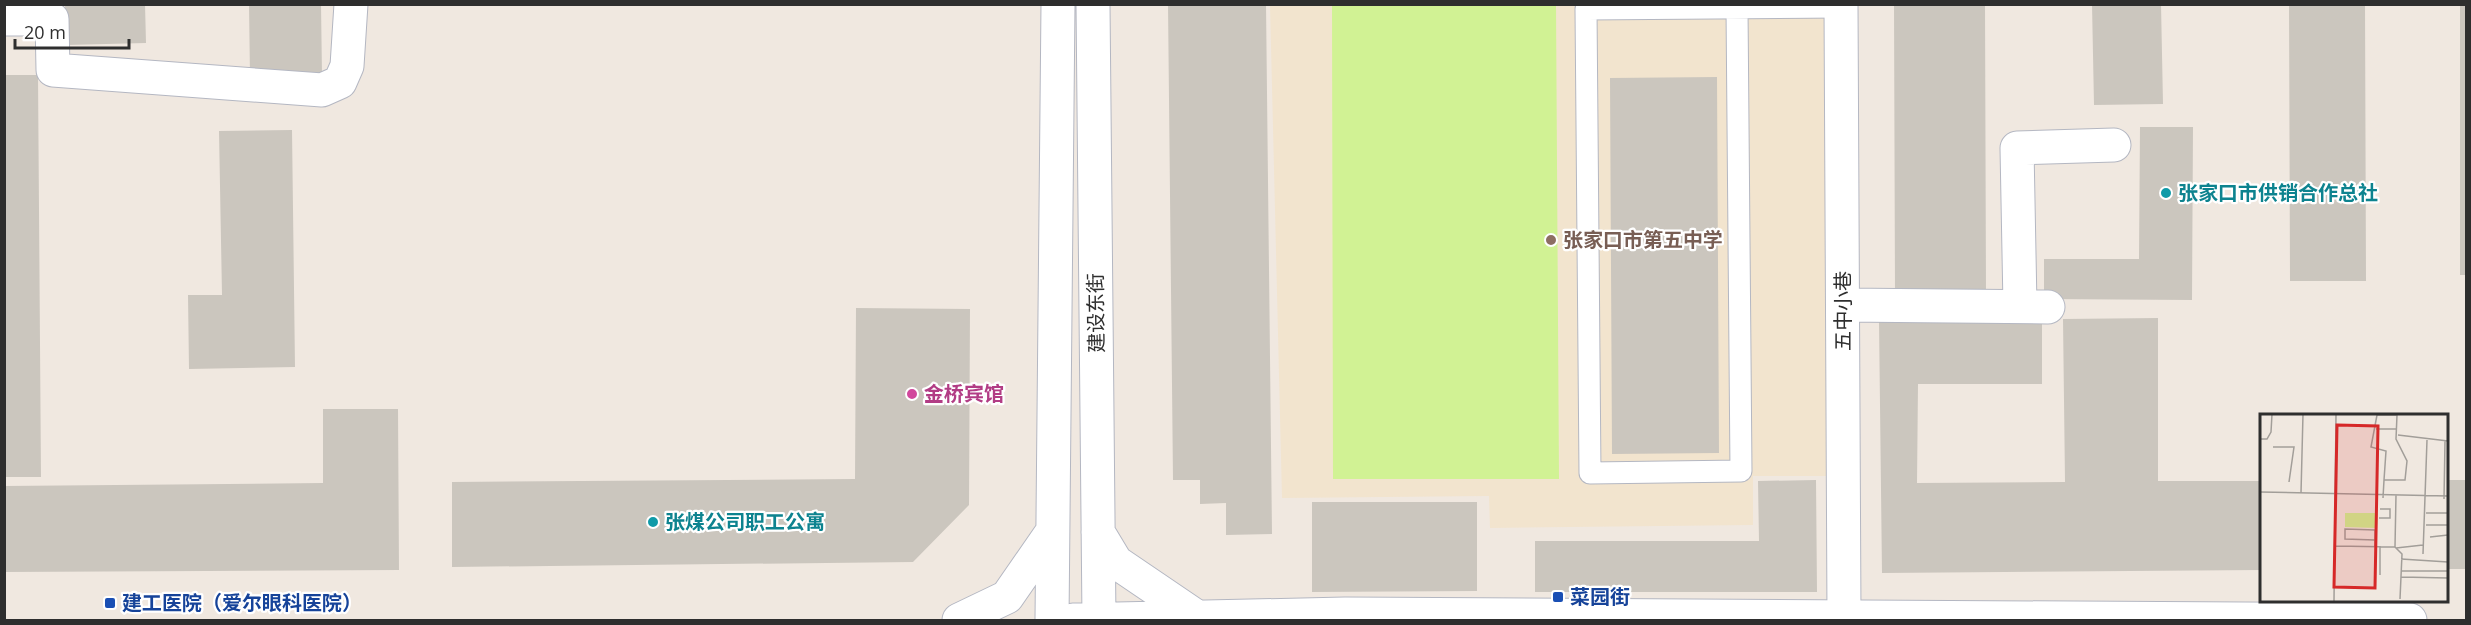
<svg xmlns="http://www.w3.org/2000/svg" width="2471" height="625" font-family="'Open Sans','Noto Sans SC',sans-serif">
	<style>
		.education { fill: #f2e4ce }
		.pitch { fill: #d1f294 }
		.building { fill: #cbc6be }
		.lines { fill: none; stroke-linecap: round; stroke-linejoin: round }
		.service-casing { stroke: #b4b7c2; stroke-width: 23 }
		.minor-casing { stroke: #b4b7c2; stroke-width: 35 }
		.secondary-casing { stroke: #b4b7c2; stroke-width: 35 }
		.service { stroke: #fff; stroke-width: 21 }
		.minor { stroke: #fff; stroke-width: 33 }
		.secondary { stroke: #fff; stroke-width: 33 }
		.culture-dot { fill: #0f9aa8; stroke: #fff; stroke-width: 2 }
		.education-dot { fill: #8d6e63; stroke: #fff; stroke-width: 2 }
		.hotel-dot { fill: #d1479c; stroke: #fff; stroke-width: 2 }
		.transit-dot { fill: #1a4fb4; stroke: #fff; stroke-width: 2 }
		.labels { text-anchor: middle; stroke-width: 4.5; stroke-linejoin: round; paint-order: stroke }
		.culture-label { font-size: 20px; font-weight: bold; fill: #0d838f; stroke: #fff; text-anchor: start }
		.education-label { font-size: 20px; font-weight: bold; fill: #785e54; stroke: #fff; text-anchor: start }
		.street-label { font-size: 20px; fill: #2e2e2e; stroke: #fff }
		.hotel-label { font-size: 20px; font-weight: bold; fill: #b23c85; stroke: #fff; text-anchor: start }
		.transit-label { font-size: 20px; font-weight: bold; fill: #164399; stroke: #fff; text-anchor: start }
		.inset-road { fill: none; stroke: #a29e99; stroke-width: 1.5 }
		.view { fill: #d62828; fill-opacity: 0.15; stroke: #d62828; stroke-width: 3 }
		.inset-edge { fill: none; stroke: #2e2e2e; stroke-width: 3 }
	</style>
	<rect width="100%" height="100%" fill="#f0e8e0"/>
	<!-- education -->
	<path class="education" d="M1270,5H1826V476H1753V525L1490,528L1489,496L1282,498Z"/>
	<!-- pitch -->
	<path class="pitch" d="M1332,5H1556L1559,479H1333Z"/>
	<!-- building -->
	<path class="building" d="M65,4H145L146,43L66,45Z
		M249,4H321L322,76L250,77Z
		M1168,4H1266L1272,534L1226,535V503L1200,504V480H1173Z
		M1894,4H1985L1986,293L1895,294Z
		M2092,4H2161L2163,104L2094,105Z
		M2289,4H2365L2366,281H2290Z
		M2460,4H2466V275H2460Z
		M4,75H38L41,477H4Z
		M1717,77L1719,453L1612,454L1610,78Z
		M2140,127H2193L2192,300L2044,299V259H2139Z
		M292,130L295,367L189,369L188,295H222L219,131Z
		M856,308L970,309L969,505L913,562L452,567V482L855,479Z
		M2158,318V481H2261V570L1882,573L1879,321L2042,319V384H1918L1917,483L2065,482L2063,319Z
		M323,409H398L399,570L4,572V486L323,483Z
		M1816,480L1817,592H1535V541H1759L1758,481Z
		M2446,480H2466V569H2446Z
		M1312,502H1477V591L1312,592Z"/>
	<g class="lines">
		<defs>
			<path id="service" d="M1737,8L1741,471L1590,473L1586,9L1841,7"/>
			<path id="minor" d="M1841,4L1844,617
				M4,19H52L53,70L322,90L340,82L347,66L351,4
				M1843,305L2048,307
				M2020,306L2017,148L2114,145"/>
			<path id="secondary" d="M1093,4L1099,620
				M1098,532L1116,562L1197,617
				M959,620L1007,597L1052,532
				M1052,620L1058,4
				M1073,620L1345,614L2410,620"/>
		</defs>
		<!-- service casing -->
		<use href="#service" class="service-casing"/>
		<!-- minor casing -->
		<use href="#minor" class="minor-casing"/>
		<!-- secondary casing -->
		<use href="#secondary" class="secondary-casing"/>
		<!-- service -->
		<use href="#service" class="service"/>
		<!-- minor -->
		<use href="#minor" class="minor"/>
		<!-- secondary -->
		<use href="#secondary" class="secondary"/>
	</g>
	<!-- markers -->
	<g class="culture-dot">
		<circle cx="2166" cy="193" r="6"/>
		<circle cx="653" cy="522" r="6"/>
	</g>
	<circle class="education-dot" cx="1551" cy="240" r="6"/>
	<circle class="hotel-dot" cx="912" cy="394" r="6"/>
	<g class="transit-dot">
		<rect x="1552" y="591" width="12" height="12" rx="3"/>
		<rect x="104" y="597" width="12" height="12" rx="3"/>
	</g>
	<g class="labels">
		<!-- culture labels -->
		<g class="culture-label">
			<text x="2178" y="200">张家口市供销合作总社</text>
			<text x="665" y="529">张煤公司职工公寓</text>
		</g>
		<!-- education labels -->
		<g class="education-label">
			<text x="1563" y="247">张家口市第五中学</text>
		</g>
		<!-- street labels -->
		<g class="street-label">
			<text transform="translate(1843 311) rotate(-90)" y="7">五中小巷</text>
			<text transform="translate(1096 313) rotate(-91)" y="7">建设东街</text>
		</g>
		<!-- hotel labels -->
		<g class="hotel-label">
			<text x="924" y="401">金桥宾馆</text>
		</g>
		<!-- transit labels -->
		<g class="transit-label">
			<text x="1570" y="604">菜园街</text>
			<text x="122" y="610">建工医院（爱尔眼科医院）</text>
		</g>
	</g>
	<!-- overview -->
	<g transform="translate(2260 414)">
		<rect width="188" height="188" fill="#f0e8e0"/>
		<path d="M85,99H118L117,114L85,113Z" fill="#d1f294"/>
		<path class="inset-road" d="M117,1H137L136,25L147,47L145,66H124L123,84M117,1L111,33L126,37L124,66M116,15H137M138,21L188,27M0,25H7L11,18L12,0M13,33H34L29,68M0,78L188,82M41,79L43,0M184,85L185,27M166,99H188M119,104H130V95H120M166,111H188M170,123L188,121M75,132L135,133M115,132V116L85,115V125L115,126M135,133L142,140L140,185M135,133L136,81M136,134L163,131M163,140L167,26M141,145L188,148M141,157H187M120,161V132M141,163L188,164M74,187L76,0"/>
		<path class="view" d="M77,11L118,12L115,174L74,173Z"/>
		<rect width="188" height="188" class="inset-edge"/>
	</g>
	<!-- border -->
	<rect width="2471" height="625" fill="none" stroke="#2e2e2e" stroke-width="12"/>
	<!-- scale -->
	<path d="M15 39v9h114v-9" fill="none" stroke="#2e2e2e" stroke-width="3"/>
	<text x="24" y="39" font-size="18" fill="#2e2e2e" stroke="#ffffff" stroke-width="4.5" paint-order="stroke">20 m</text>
</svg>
